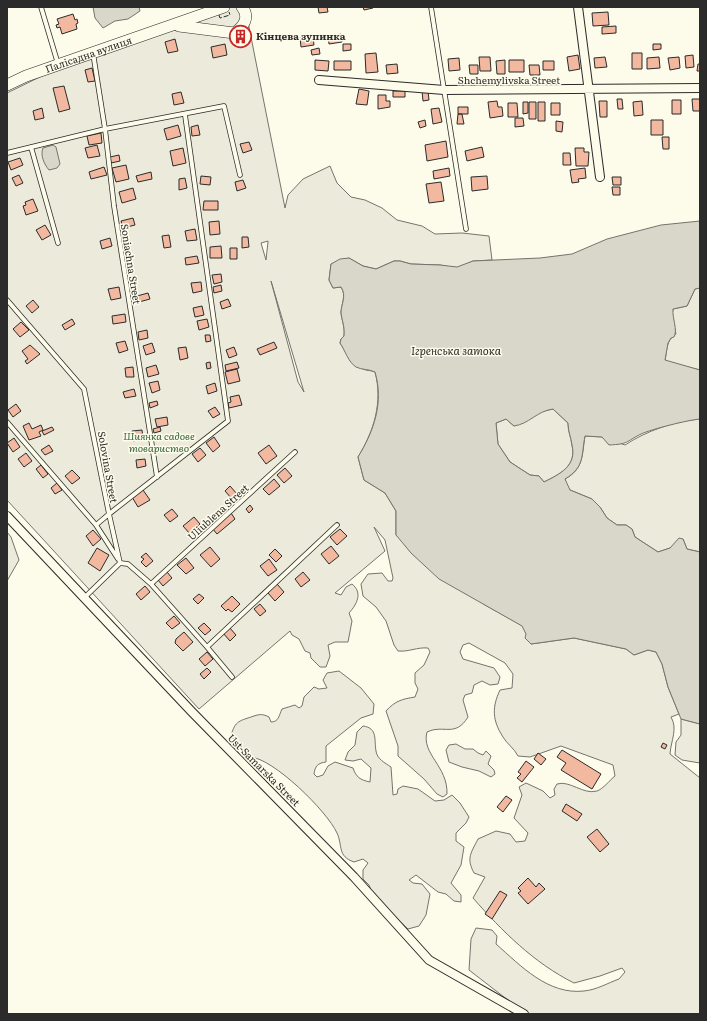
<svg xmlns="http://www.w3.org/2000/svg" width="707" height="1021" font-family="Literata,serif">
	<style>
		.green { fill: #ecebdb; stroke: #74746e; fill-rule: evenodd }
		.water { fill: #d8d7c9; stroke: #74746e; fill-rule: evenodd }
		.building { fill: #f2b8a0; stroke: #2b2b2b }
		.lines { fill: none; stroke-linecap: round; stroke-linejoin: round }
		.lane-casing { stroke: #2b2b2b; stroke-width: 5.5 }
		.street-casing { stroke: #2b2b2b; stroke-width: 10 }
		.secondary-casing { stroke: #2b2b2b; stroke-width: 12 }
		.lane { stroke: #fdfbea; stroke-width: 4 }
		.street { stroke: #fdfbea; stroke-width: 8 }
		.secondary { stroke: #fdfbea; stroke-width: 11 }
		.fence { stroke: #2b2b2b; stroke-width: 1; stroke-dasharray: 5 2; stroke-linecap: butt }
		.labels { text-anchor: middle; stroke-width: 3; stroke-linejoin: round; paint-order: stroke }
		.poi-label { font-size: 10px; font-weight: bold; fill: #2b2b2b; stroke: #fdfbea; text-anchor: start }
		.street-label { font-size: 10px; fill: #2b2b2b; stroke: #fdfbea }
		.park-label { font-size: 10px; font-style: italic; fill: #34623c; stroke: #fdfbea }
		.water-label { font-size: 11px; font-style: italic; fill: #2b2b2b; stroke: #fdfbea }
	</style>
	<rect width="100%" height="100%" fill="#fdfbea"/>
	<!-- green -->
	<path class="green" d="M212,7H245L285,208L288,195L303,179L330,166L337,183L351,197L365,200L382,208L397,220L422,226L435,234L462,233L489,236L492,260L473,261L457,268L440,265L411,264L400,261H394L376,269L363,266L349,258L331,264L329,280L333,288L341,287C347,296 341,304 341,313C342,321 345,327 344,336L341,339L340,343C348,354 349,363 363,369C367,371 371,370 375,372C383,402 374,431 358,457L364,480L385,493L396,511V535L485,605L523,626L531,644L574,638L626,649L634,655L648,650L656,652L662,664L668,687L679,714L671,717C678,729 671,740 670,754L700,778V1014H526L469,970L471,939L476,928L492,930L497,936L496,944C521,966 548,995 584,991C596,990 608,983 619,979L625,972L622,968L600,976L574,983C534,963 502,931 473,898L485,877L474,873C466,858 471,853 478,839L496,831L510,834L516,842L525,841L528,833L514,818L522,795L519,787L526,783L543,791L550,798L555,795L554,789L557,784C570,780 583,795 597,791C603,789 610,780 615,776L613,765L561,746L530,757L518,756C514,748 507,744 503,737C492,720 492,707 500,690L512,688L513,674L505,663L469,643L463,645L460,652L463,659L494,668L500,677L498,684L490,685L482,681L474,685L472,693L465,695L463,700L468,717C455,738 444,724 427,732C421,754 448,766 447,794L443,797L437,794L424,779L398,756V746L386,711C395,701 402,699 415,697L418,689L415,683V673L424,665L430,652L428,648C417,647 409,652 398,651L394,645L386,621L376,607L363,596L361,584L368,574L382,573L388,581H392L393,578L385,540L374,527L385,551L335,593L341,595L346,587L352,584C363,593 357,604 349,613L352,621L348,642H335L328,645L330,656L326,667H320L311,658L310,653L305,651L299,639L292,635L290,631L199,709L7,500V93L50,72ZM268,241V242L266,260L261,243ZM271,281L304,392L298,382Z
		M700,288V370L665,361C667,350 666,340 676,334L672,316L673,309L687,306L695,289Z
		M553,409L568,423C568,432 571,437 572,445C577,466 560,474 544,482L539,476L530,475L510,462L498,444L496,423L506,419L514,426L540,412Z
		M700,419V552L687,549L683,539L670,548L658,552L635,537L632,529L626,525H617L607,518L600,507L592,499L570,490L566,485L565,479C584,469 582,454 585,436L603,437L625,445C646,431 675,421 700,419Z
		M7,532L11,537L19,560L7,581Z
		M339,671L361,688L374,704L373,714L361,718L326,746V762C318,763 315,766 314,774L317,777L323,775L328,766L335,762L353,768C356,777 360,780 370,782L371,768L361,759L353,761L345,760L348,752L355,745L357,732L363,726C378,728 374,740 376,751C377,759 385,763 391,767L393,795L397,794L398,789L403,786L418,789L435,801L444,800L452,795L460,803L469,817L466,823L456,833V841L464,847L461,865L451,883L461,895V902L454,901L446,894L438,892L416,875L409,880L413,883L422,884L430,894L426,915L419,926L408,929L374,897L369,885L363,879V870L368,863L363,859L354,862C337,856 343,846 337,833C327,811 273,758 250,757L231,736C235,720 240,721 254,716C260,714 263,714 269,717L271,722C279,722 279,715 282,709L295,705L299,708L302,706L304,697L314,687L319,689L327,688L323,680L327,673Z
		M681,719L700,724V763L682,760L675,755L676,742L681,735Z
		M456,744L465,749H473L478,753L483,755L486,751L491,756L488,764L494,770L495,774L491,777L479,771L462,767L449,762L446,750L449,745Z"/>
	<!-- water -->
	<path class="water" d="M93,7H139L140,11L128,19L115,21L103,28L95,18Z
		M53,145L56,147L60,164L57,168L49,170C44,164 40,155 43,148Z
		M700,221V288L695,289L687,306L673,309C672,318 678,330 674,337L671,338L668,343L665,360L700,370V419C688,420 652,429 641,434C625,442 629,444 609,445L602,437L585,436C581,456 585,467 565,479L570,490L592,499L600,507L607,518L617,525H626L632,529L635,537L658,552L670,548L679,538L683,539L687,549L700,552V724L681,719L668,687L662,664L656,652L648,650L634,655L626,649L574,638L531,644L525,638L526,634L522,626L439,579L411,553L396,535V511L385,493L364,480L358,457C374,431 384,402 375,372C369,369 362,370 356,367C348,362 345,350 340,343L341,339L344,336C345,327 342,321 341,313C341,304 347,296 341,287L333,288L329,280L331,264L340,259L349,258L363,266L376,269L394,261H400L411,264L440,265L457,267L473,261L540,258L572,254L607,239L661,225ZM553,409L568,423C568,432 571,437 572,445C577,466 560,474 544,482L539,476L530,475L510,462L498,444L496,423L506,419L514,426C529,424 537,411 553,409Z"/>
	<!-- building -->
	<path class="building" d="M318,7H327L328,12L319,13Z
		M363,7H372L373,8L364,10Z
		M608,12L609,25L593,26L592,13Z
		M73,14L75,20L77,19L78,23L76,24L77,29L62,34L60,27L57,28L56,25L59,24L57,19Z
		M616,26V33L602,34V27Z
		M243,33L245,36L239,39L238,35Z
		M341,34L342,42L329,44L328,37Z
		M313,37L314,45L301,47L300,38Z
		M175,39L178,51L168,53L165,42Z
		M225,44L227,55L213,58L211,47Z
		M343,44H351V50L343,51Z
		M653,44H661V49L653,50Z
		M319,48L320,54L312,55L311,50Z
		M376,53L378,72L366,73L365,54Z
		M632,53H642V69H632Z
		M578,55L580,69L569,71L567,57Z
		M693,55L694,67L686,68L685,56Z
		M479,57H490L491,71H480Z
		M605,57L607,67L595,68L594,58Z
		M659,57L660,68L647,69V58Z
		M679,57L680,68L670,70L668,58Z
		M459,58L460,70L449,71L448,59Z
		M315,60L329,61L328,71L315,70Z
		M505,60V74H497L496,61Z
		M509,60H524V72H509Z
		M334,61H351V70H334Z
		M543,61H554V70H543Z
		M397,64L398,73L387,74L386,65Z
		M698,64H700V71H697Z
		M469,65H478V74H470Z
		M529,65H539L540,75H530Z
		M92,68L95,81L88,82L85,70Z
		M64,86L70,109L59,112L53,88Z
		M359,89L369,91L367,105L356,104Z
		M393,91H405V97H393Z
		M422,91H428L429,100L423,101Z
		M181,92L184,103L174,105L172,94Z
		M378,95H386V101H390V107L378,109Z
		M617,99H622L623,109H618Z
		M692,99H700V111H693Z
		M672,100H681V114H672Z
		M497,101L498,107H502L503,116L490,118L488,102Z
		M599,101H607V117H600Z
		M642,101L643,115L634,116L633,102Z
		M523,102H528V113L523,114Z
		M529,102H536V119H529Z
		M538,102H545V121H538Z
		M508,103H517L518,117H508Z
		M551,103H560V115H551Z
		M458,107H468V114H458Z
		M42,108L44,118L35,120L33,111Z
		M439,108L442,122L433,124L431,109Z
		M458,114H462L464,124H457Z
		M515,118H523L524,126L515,127Z
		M425,120L426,126L420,128L418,122Z
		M651,120H663V135H651Z
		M556,121L563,122L562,132L556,131Z
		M178,125L181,136L167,140L164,129Z
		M198,125L200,135L192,136L191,127Z
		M101,133L102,143L89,145L87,136Z
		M662,137H669V149H663Z
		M446,141L448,157L427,161L425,145Z
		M249,142L252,150L243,153L240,144Z
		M97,145L100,156L88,158L85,148Z
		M482,147L484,157L467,161L465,151Z
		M183,148L186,163L173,166L170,151Z
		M575,148H584V152H589L588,166H576Z
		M563,153H570L571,165H563Z
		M119,155L120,161L111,163L110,157Z
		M20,158L23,165L11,170L8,162Z
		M126,165L129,179L116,182L112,168Z
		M104,167L107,175L91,179L89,172Z
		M449,168L450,176L434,179L433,171Z
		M585,168L586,178L578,179L579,182L572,183L570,170Z
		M151,172L152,179L138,182L136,176Z
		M19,175L23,183L16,186L12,178Z
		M201,176L211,177L210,185L200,184Z
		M487,176L488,189L472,191L471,177Z
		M612,177H621V185H613Z
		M185,178L187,188L179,190V179Z
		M243,180L246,188L237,191L235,182Z
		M441,182L444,201L429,203L426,184Z
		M612,187H620V195H613Z
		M133,188L136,199L122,203L119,192Z
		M33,199L38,211L26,215L23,206L26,205L25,202Z
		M204,201H218V210H203Z
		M133,218L135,225L123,228L121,221Z
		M219,221L220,234L210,235L209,222Z
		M45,225L51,235L42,240L36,230Z
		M195,229L197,240L187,241L185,231Z
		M169,235L171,247L164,248L162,236Z
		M242,237H248L249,247L242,248Z
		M110,238L112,246L102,249L100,241Z
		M221,246L222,258H210V247Z
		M230,248H237V259H230Z
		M197,256L199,263L186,265L185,258Z
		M221,274L222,282L214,284L212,275Z
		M201,282L202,291L193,293L191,283Z
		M221,285L222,291L214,293L213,287Z
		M119,287L121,298L111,300L108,289Z
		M148,293L150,299L139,302L137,296Z
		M228,299L231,306L222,309L220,302Z
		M33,300L39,307L32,313L26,306Z
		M202,306L204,315L195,317L193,308Z
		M125,314L126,322L113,324L112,316Z
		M72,319L75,324L65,330L62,325Z
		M207,319L209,327L199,330L197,321Z
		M21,322L29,330L20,337L13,329Z
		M147,330L148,338L139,340L138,332Z
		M205,335H210L211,341L206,342Z
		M125,341L128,350L119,353L116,343Z
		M274,342L277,348L260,355L257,349Z
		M152,343L155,352L146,355L143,346Z
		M30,345L40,354L27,364L25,361L28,359L22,351Z
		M186,347L188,358L180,360L178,348Z
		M234,347L237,355L229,358L226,350Z
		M210,362L211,368L207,369L206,363Z
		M237,362L239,368L226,371L225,365Z
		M156,365L159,374L148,377L146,368Z
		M133,367L134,377H126L125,368Z
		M237,369L240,381L228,384L225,372Z
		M158,381L160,390L152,393L149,383Z
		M215,383L217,391L208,394L206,386Z
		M134,389L136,396L125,398L123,392Z
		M239,395L242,405L229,408L228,403L231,402L230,397Z
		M157,401L158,405L150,408L149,403Z
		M16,404L21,411L13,417L8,410Z
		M215,407L220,414L213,418L208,411Z
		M167,417L168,425L157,427L155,419Z
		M29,423L32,429L41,425L43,430L39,432L41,436L29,440L23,426Z
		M52,427L54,430L44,435L42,431Z
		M160,427L161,431L154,433L153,429Z
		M142,430L143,439L133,441L132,431Z
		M214,437L220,446L213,452L206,443Z
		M14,438L20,447L13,452L7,443Z
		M49,445L53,451L45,455L41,450Z
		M269,445L277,456L266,464L258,453Z
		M200,448L206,455L198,462L192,454Z
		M26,453L32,461L24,467L18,459Z
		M145,459L146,466L137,468L136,460Z
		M41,465L48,474L43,478L36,469Z
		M285,468L292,476L284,483L277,475Z
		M72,470L80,478L72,484L65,476Z
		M274,479L280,486L269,495L263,489Z
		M57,483L62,490L55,494L51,488Z
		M230,486L237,494L232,499L225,491Z
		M143,490L150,500L138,507L132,497Z
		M250,505L253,509L249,513L246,509Z
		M172,509L178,516L170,522L164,515Z
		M231,513L235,519L217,534L212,528Z
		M194,517L200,524L190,534L183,526Z
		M340,529L347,536L337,545L330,537Z
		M93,530L101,539L93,546L86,536Z
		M331,546L339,556L329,564L321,554Z
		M210,547L220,559L211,567L200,555Z
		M97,548L109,555L100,571L88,563Z
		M275,549L282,556L276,562L269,555Z
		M146,553L153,561L146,567L141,562L144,559L141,557Z
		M186,558L194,568L186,574L177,565Z
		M269,559L277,570L268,576L260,566Z
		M167,572L172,578L163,586L158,580Z
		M303,572L310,580L301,587L295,579Z
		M277,584L284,592L275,601L268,593Z
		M145,586L150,592L141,600L136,594Z
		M199,594L204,598L198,604L193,599Z
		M232,596L240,604L232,612L228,609L226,611L221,606Z
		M260,604L266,611L260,616L254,609Z
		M174,616L180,623L172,629L166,623Z
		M204,623L211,630L205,635L198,628Z
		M229,627L236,635L230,641L223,633Z
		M184,632L193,642L183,651L175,643L176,639Z
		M207,652L213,659L205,666L199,659Z
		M207,668L211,672L204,679L200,674Z
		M663,743L667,745L665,749L661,747Z
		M562,750L601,774L592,789L561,770L566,763L557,757Z
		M538,753L546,759L541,765L534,759Z
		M526,761L534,767L522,782L517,778L521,774L518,772Z
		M506,796L512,800L503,812L497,807Z
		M566,804L582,814L577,821L562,811Z
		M597,829L609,844L600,852L587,837Z
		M528,878L536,887L539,883L545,889L528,904L518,893L521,891L518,888Z
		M500,891L507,895L492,919L485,914Z"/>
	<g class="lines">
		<defs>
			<path id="lane" d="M41,7L58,64
				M431,7L466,229
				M93,53L105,129L114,206L157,477
				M31,147L58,243
				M7,153L105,129L224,106L240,175
				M7,300L84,389L109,514L96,525L7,422
				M96,525L118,559
				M120,563L109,514L228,421L185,115
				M120,563L128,564L151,584L207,647L337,525
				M151,584L295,452
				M84,598L120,563
				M207,647L232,677"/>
			<path id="street" d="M578,7L600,177
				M319,80L444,90L700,88
				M7,516L192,712L354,877L429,960L524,1014"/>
			<g id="secondary">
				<path d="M179,26L234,33C244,27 250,17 242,7"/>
				<path id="s1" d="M7,85L26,76L224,7"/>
			</g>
		</defs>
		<!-- lane casing -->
		<use href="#lane" class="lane-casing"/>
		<!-- street casing -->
		<use href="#street" class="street-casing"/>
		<!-- secondary casing -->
		<use href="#secondary" class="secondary-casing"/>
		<!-- lane -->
		<use href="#lane" class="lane"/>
		<!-- street -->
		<use href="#street" class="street"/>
		<!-- secondary -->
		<use href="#secondary" class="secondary"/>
		<!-- fence -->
		<path class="fence" d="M219,15L220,18L230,15L229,12"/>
	</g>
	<!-- icons -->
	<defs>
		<symbol id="building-ring" viewBox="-11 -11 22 22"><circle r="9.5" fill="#fdfbea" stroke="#c62828" stroke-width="1.5"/><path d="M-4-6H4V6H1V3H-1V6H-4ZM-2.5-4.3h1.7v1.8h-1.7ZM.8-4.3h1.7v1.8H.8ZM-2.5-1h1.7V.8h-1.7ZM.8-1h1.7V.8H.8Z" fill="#c62828"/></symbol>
	</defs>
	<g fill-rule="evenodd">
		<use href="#building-ring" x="228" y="24" width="25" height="25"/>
	</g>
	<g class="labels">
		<!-- poi labels -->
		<g class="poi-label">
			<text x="256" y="40">Кінцева зупинка</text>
		</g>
		<!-- street labels -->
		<g class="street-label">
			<text dy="4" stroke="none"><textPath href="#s1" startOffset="87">Палісадна вулиця</textPath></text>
			<text x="509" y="84">Shchemylivska Street</text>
			<text transform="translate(131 264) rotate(81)" y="4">Soniachna Street</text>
			<text transform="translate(108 467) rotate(80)" y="4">Solovina Street</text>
			<text transform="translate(218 512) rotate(-42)" y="4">Uliublena Street</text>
			<text transform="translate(264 770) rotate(45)" y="4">Ust-Samarska Street</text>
		</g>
		<!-- park labels -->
		<g class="park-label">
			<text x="159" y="440">Шиянка садове<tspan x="159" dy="12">товариство</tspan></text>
		</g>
		<!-- water labels -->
		<g class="water-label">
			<text x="456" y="355">Ігренська затока</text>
		</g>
	</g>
	<!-- border -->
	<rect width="707" height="1021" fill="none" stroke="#2b2b2b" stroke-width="16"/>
</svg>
